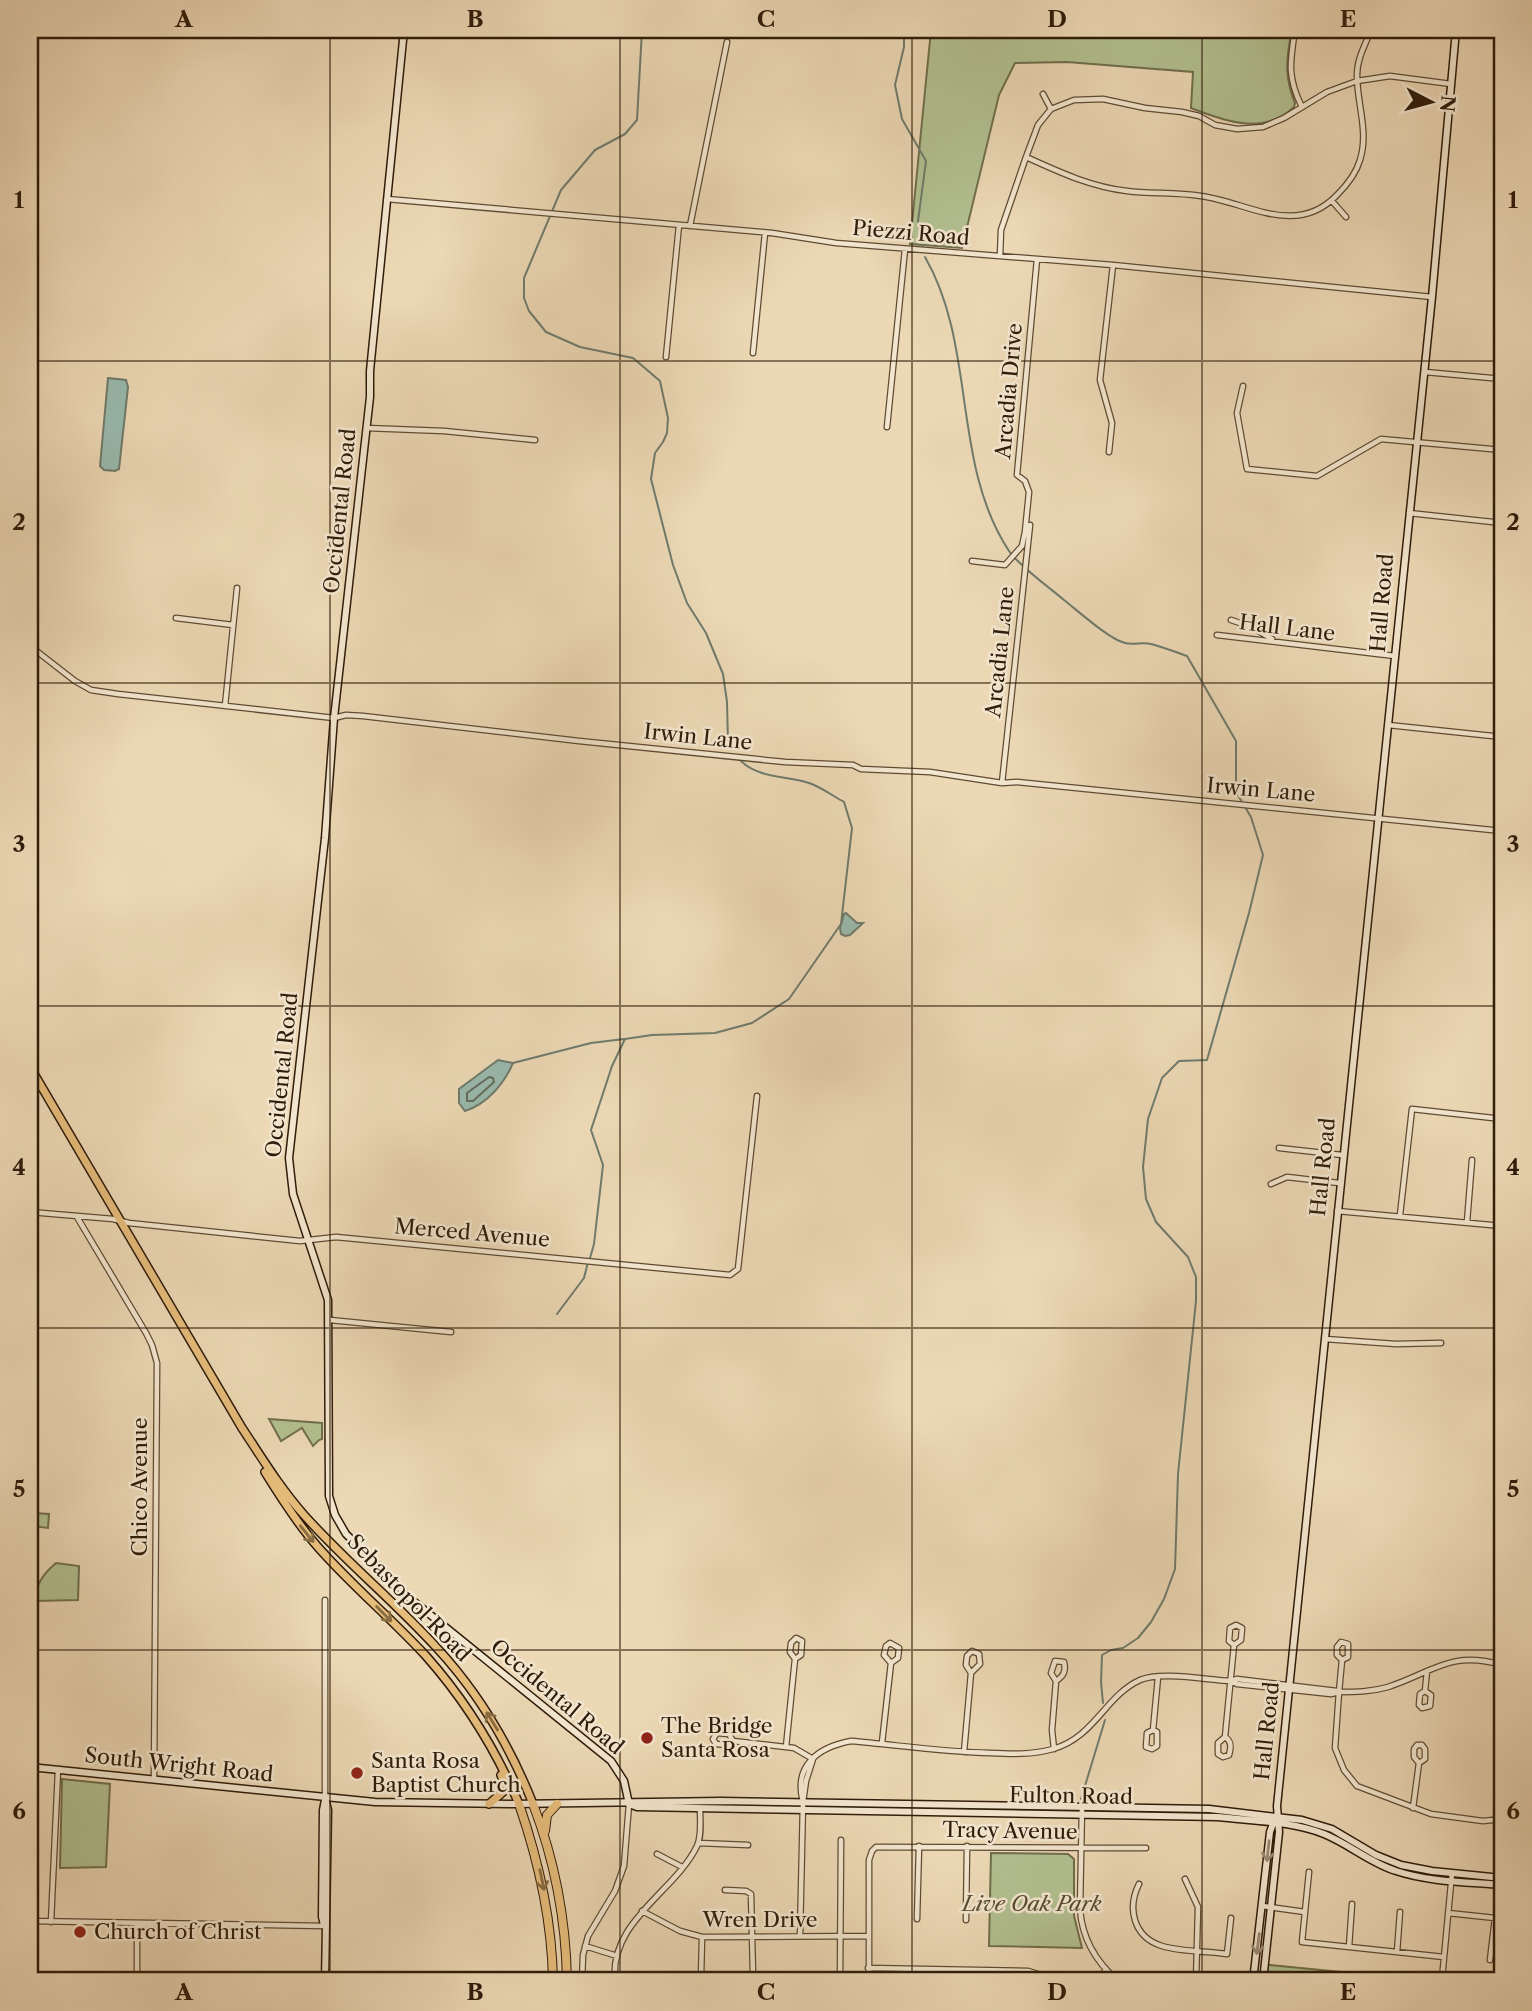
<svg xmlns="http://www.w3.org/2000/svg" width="1532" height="2011" font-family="'Libre Caslon Text',serif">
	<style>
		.green { fill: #b2c091; stroke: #706e4d; stroke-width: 2 }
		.water { fill: #99baae; stroke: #6f7b6c; stroke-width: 2 }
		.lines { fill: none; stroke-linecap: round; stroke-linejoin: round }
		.shore { stroke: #646b5c; stroke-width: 2 }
		.stream { stroke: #6f7b6c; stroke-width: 2 }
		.street-casing { stroke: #5e4b34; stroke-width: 7 }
		.secondary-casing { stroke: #2f1c09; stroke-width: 9 }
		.primary-casing { stroke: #2f1c09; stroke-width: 10 }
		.highway-casing { stroke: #2f1c09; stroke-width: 10 }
		.street { stroke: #f3e6cf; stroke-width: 4.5 }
		.secondary { stroke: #f3e6cf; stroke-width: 6 }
		.primary { stroke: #e6bc7a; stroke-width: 7 }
		.highway { stroke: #e6bc7a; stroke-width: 8 }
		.oneway { stroke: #8a6c42 }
		.oneway2 { stroke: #9b8b76 }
		.grid { fill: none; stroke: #2f1c09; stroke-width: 2; stroke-opacity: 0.55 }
		.poi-dot { fill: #8f2418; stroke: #f3e6cf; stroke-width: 2.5 }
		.labels { text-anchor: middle; stroke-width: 5; stroke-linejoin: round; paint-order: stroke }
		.street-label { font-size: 21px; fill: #2f1c09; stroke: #f3e6cf }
		.poi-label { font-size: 21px; fill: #2f1c09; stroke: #f3e6cf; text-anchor: start }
		.park-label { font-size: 21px; font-style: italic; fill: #564d32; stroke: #f3e6cf }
		.neatline { fill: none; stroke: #2f1c09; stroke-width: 2.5 }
		.grid-label { font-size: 23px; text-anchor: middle; font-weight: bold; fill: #2f1c09 }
	</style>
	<rect width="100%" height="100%" fill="#ecd8b5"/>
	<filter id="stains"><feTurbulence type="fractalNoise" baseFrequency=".00286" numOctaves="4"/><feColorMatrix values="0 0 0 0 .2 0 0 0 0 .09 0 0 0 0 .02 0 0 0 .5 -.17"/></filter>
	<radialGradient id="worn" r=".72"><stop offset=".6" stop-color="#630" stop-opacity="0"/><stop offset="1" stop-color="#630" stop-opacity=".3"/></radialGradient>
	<!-- green -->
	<path class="green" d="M931,30H1253V32L1291,35C1286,60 1285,79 1295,103L1294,107C1264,136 1224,121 1191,108L1193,72L1067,62L1015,63L999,95L962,248L910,244Z
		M269,1419L322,1423V1439L319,1440L313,1446L302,1428L281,1441Z
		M33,1513L49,1514L48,1528L31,1526Z
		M56,1563L79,1566L78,1600L35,1601C36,1584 43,1574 56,1563Z
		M62,1779L110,1784L106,1867L60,1868Z
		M991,1853L1068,1854L1074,1859V1916L1082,1948L989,1946Z
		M1268,1965H1270L1433,1981H1266Z"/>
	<!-- water -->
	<path class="water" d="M108,378L126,380L128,387L119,469L115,471L104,470L100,466Z
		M846,913L857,923H863L850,935L845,936L841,934L840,928L844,914Z
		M498,1060L513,1063C504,1084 487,1104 465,1111L459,1103V1089Z"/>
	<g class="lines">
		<!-- shore -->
		<path class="shore" d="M489,1077L493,1078L494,1082L473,1101H467V1093Z"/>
		<!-- stream -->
		<path class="stream" d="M642,30L637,120L625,134L595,150L561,190L524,278V298L529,311L546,332L580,347L633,358L660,381L668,418L667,433L663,442L655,453L651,479L673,565L687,603L706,633L723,674L727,702L728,743
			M904,30V47L895,85L902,119L926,161L918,221L923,246
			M925,257C977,347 951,463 1009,551C1018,565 1050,588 1064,600C1078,611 1109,639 1125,643C1133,645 1143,642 1151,644C1163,647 1175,652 1187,656L1236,741V792L1251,817L1263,855L1249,913L1207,1060L1179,1061L1162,1078L1148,1119L1143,1167L1146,1199L1156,1222L1188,1257L1196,1277V1301L1178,1474L1175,1569L1164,1599L1151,1622L1138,1638L1123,1648L1111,1650L1102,1655L1101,1682L1103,1703
			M513,1063L591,1043L624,1039
			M590,1258L594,1244L603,1165L591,1130L612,1066L625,1039L652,1035L715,1033L752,1023L789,999L841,924L852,828L844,802C833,796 821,787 809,783C787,776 758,778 741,761
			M557,1314L584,1278L588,1262
			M1081,1799L1105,1720"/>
		<defs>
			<path id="street" d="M1295,30C1290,62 1287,77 1302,107
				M1043,94L1051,109
				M1026,157C1059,172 1091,187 1127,191C1151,194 1177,192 1201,196C1247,202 1296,238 1337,195C1347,185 1356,174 1360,160C1369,131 1357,105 1357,75C1357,59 1365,45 1371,30
				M387,199L772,233L836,243L1113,265L1432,297
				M1332,201L1346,217
				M690,226L727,42
				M1000,256L1001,230L1026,157L1038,125L1051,109L1074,100L1103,99L1145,108L1182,112L1199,116L1215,125L1237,129L1263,127L1284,118L1327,92L1357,81L1390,76L1451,84
				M753,353L765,233
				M666,357L679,225
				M1425,372L1502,379
				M1243,386L1237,413L1247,469L1317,476L1381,439L1502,450
				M887,427L905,249
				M366,428L444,431L535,440
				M1109,452L1112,423L1100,380L1113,265
				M1409,513L1502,523
				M972,561L1005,565L1022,546L1025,532L1029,492L1025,481L1017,475L1037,259
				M176,618L233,625
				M1231,620L1252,627L1272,639
				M1217,635L1395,656
				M30,646L75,681L91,690L118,694L334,718L346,715L363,716L579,741L785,762L853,765L861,769L930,772L1002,783L1017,782L1502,831
				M225,706L237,588
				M1388,725L1502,737
				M1002,783L1030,525
				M1279,1148L1342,1155
				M1271,1184L1287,1177L1339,1183
				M1337,1211L1502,1226
				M30,1212L113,1219L129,1223L300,1241L336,1237L730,1275L738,1269L757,1096
				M1400,1215L1412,1109L1502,1119
				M77,1217L146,1333L152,1345L157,1363L154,1779
				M1467,1222L1472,1160
				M330,1320L451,1332
				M1325,1339L1396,1344L1441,1343
				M1502,1665C1450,1650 1434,1672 1388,1687C1371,1692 1355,1692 1339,1692L1335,1748L1344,1770L1357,1786L1431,1814L1483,1821L1502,1819
				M1231,1681L1237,1679L1337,1691
				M1425,1691L1431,1695L1430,1706L1422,1708L1419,1705L1420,1694L1425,1691L1427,1671
				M1339,1692L1342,1660L1348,1657V1644L1341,1642L1337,1647V1655L1342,1660
				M1502,1706V1710
				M1153,1730L1157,1732V1746L1152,1749L1146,1747L1147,1733L1153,1730L1158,1677
				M1225,1737C1232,1741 1231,1748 1229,1755L1223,1757L1218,1754V1743L1225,1737L1234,1645L1241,1640L1242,1628L1236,1625L1230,1628L1229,1641L1234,1645
				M733,1741L729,1745L716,1744L713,1739L717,1733L729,1734L733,1741L794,1748L813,1759
				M882,1743L891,1663L898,1658L899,1648L890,1643L886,1646L884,1655L891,1663
				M786,1747L795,1659L801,1655L802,1641L796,1638L791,1643L790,1652L795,1659
				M1054,1749L1052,1730L1056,1681C1064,1676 1066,1671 1064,1662L1055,1661L1051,1673L1056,1681
				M964,1752L971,1673L980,1664L979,1654L972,1651L967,1656L966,1665L971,1673
				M325,1797V1600
				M803,1802C793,1765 819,1747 851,1741C897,1745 943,1752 990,1753C1011,1754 1032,1755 1053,1749C1095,1737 1105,1696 1140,1680C1161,1671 1207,1680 1231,1681L1237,1684L1331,1694L1339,1692
				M1082,1806L1080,1909C1082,1939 1096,1962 1118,1981
				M1413,1808L1419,1763L1425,1759V1749L1422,1745H1417L1414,1749V1757L1419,1763
				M1496,1820L1502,1771L1497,1766V1758L1502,1753
				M698,1843L748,1845
				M657,1854L682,1867
				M1309,1872L1302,1942L1444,1957
				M1185,1879L1198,1907L1196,1981
				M1139,1884C1127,1908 1133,1937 1162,1946C1182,1952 1206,1951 1227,1954L1231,1918
				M725,1890L746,1891L751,1894L753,1976L758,1981
				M1262,1906L1305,1912
				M642,1911L680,1931L702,1937L868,1936
				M1448,1913L1495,1918L1490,1960
				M917,1919L919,1846
				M966,1920L967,1846
				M30,1921L325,1926
				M51,1922L58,1770
				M800,1936L803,1802L806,1781L813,1759
				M585,1946L617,1956
				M1349,1947L1352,1904
				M1397,1952L1400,1912
				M868,1968L1028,1971L1038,1974L1041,1981
				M701,1978L702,1937
				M1442,1979L1452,1873
				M137,1981V1923
				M582,1981L583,1955L588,1936L615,1891L624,1866L629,1804
				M615,1981C609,1921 675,1892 697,1846C702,1836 700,1819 700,1808
				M776,1981L786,1979
				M840,1981L841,1840
				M869,1981V1860L872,1851L876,1847L1146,1848
				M1096,1981L1106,1970"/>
			<path id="secondary" d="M404,30L370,371V397L334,718L325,838L289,1158L293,1194L328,1300L329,1496L335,1515L346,1534L412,1600L611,1761L624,1781L629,1804
				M30,1767L375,1802L513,1804L721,1801L1209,1809L1302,1820L1332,1829L1376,1855L1401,1865L1432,1871L1502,1878
				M325,1798L328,1810L325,1981
				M629,1804L637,1807L1218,1817C1253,1821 1291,1821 1324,1834C1349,1844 1370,1863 1396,1871C1429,1882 1467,1882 1502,1885
				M324,1925L322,1917L323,1810L325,1800
				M1253,1981L1270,1832L1274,1821
				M1263,1981L1279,1832L1277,1806L1432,297L1456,30"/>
			<path id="primary" d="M30,1067L242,1428C262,1458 280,1488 304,1515C345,1561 394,1601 436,1647C478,1692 510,1746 533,1804
				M265,1472C281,1498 297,1523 317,1546C351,1585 391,1618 426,1656C465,1700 496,1750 519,1804
				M489,1804L503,1792L504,1783L501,1775"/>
			<path id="highway" d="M519,1804C539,1862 552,1920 553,1981
				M533,1804C555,1861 566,1921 567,1981
				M545,1831L547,1815L557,1804"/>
		</defs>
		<!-- street casing -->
		<use href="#street" class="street-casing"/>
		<!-- secondary casing -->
		<use href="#secondary" class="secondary-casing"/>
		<!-- primary casing -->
		<use href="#primary" class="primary-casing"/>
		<!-- highway casing -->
		<use href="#highway" class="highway-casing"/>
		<!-- street -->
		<use href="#street" class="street"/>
		<!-- secondary -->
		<use href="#secondary" class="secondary"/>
		<!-- primary -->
		<use href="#primary" class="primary"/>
		<!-- highway -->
		<use href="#highway" class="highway"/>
	</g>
	<!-- one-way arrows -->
	<defs><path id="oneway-shaft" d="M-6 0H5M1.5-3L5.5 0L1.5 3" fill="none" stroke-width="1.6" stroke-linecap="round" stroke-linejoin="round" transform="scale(1.75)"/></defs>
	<g class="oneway">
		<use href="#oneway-shaft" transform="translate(307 1534) rotate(51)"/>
		<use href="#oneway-shaft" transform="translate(384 1614) rotate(45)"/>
		<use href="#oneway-shaft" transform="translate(492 1721) rotate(-122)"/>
		<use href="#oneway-shaft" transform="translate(542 1880) rotate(78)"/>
	</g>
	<g class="oneway2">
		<use href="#oneway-shaft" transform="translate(1268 1851) rotate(96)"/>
		<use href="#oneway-shaft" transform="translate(1258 1944) rotate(97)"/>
	</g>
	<!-- grid -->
	<path class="grid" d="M330,30V1981M620,30V1981M912,30V1981M1202,30V1981M30,361H1502M30,683H1502M30,1006H1502M30,1328H1502M30,1650H1502"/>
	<!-- markers -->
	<g class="poi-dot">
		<circle cx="647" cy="1738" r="7"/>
		<circle cx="357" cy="1773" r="7"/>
		<circle cx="80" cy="1932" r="7"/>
	</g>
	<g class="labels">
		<!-- street labels -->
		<g class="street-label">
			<text transform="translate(911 233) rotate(5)" y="7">Piezzi Road</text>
			<text transform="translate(1009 391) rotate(-85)" y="7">Arcadia Drive</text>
			<text transform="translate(340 511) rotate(-84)" y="7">Occidental Road</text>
			<text transform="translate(1382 603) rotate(-85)" y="7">Hall Road</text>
			<text transform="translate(1287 628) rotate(7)" y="7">Hall Lane</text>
			<text transform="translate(1000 652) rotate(-84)" y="7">Arcadia Lane</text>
			<text transform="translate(698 737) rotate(6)" y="7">Irwin Lane</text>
			<text transform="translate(1261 790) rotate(5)" y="7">Irwin Lane</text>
			<text transform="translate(282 1075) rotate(-84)" y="7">Occidental Road</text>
			<text transform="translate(1323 1167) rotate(-84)" y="7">Hall Road</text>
			<text transform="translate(472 1233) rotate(5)" y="7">Merced Avenue</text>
			<text transform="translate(140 1487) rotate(-90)" y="7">Chico Avenue</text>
			<text transform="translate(409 1598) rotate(46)" y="7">Sebastopol Road</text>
			<text transform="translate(557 1697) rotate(40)" y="7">Occidental Road</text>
			<text transform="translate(1267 1731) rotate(-84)" y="7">Hall Road</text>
			<text transform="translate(179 1765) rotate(6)" y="7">South Wright Road</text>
			<text transform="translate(1071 1796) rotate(1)" y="7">Fulton Road</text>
			<text transform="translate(1010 1831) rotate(1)" y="7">Tracy Avenue</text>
			<text x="760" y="1927">Wren Drive</text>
		</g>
		<!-- poi labels -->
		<g class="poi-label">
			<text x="661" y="1733">The Bridge<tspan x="661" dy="24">Santa Rosa</tspan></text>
			<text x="371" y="1768">Santa Rosa<tspan x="371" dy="24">Baptist Church</tspan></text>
			<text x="94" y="1939">Church of Christ</text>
		</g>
		<!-- park labels -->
		<g class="park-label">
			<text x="1032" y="1911">Live Oak Park</text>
		</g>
	</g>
	<!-- margin -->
	<rect width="1532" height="2011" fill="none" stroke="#ecd8b5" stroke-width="77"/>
	<!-- north arrow -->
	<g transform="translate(1431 102) rotate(96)" stroke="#f3e6cf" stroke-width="5" paint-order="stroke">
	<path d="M0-5L12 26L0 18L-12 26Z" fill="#2f1c09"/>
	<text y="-10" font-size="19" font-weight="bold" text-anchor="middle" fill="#2f1c09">N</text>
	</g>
	<rect x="38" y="38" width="1456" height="1934" class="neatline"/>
	<g class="grid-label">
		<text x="184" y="27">A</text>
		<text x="475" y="27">B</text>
		<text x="766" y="27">C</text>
		<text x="1057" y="27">D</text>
		<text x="1348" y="27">E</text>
		<text x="19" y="208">1</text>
		<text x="1513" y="208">1</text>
		<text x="19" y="530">2</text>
		<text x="1513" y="530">2</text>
		<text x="19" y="852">3</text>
		<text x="1513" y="852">3</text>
		<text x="19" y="1175">4</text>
		<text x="1513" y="1175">4</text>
		<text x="19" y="1497">5</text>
		<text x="1513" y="1497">5</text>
		<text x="19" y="1819">6</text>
		<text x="1513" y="1819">6</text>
		<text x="184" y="2000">A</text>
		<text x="475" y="2000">B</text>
		<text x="766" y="2000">C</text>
		<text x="1057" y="2000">D</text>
		<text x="1348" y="2000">E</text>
	</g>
	<rect width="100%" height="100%" filter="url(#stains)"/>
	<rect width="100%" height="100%" fill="url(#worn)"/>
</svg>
